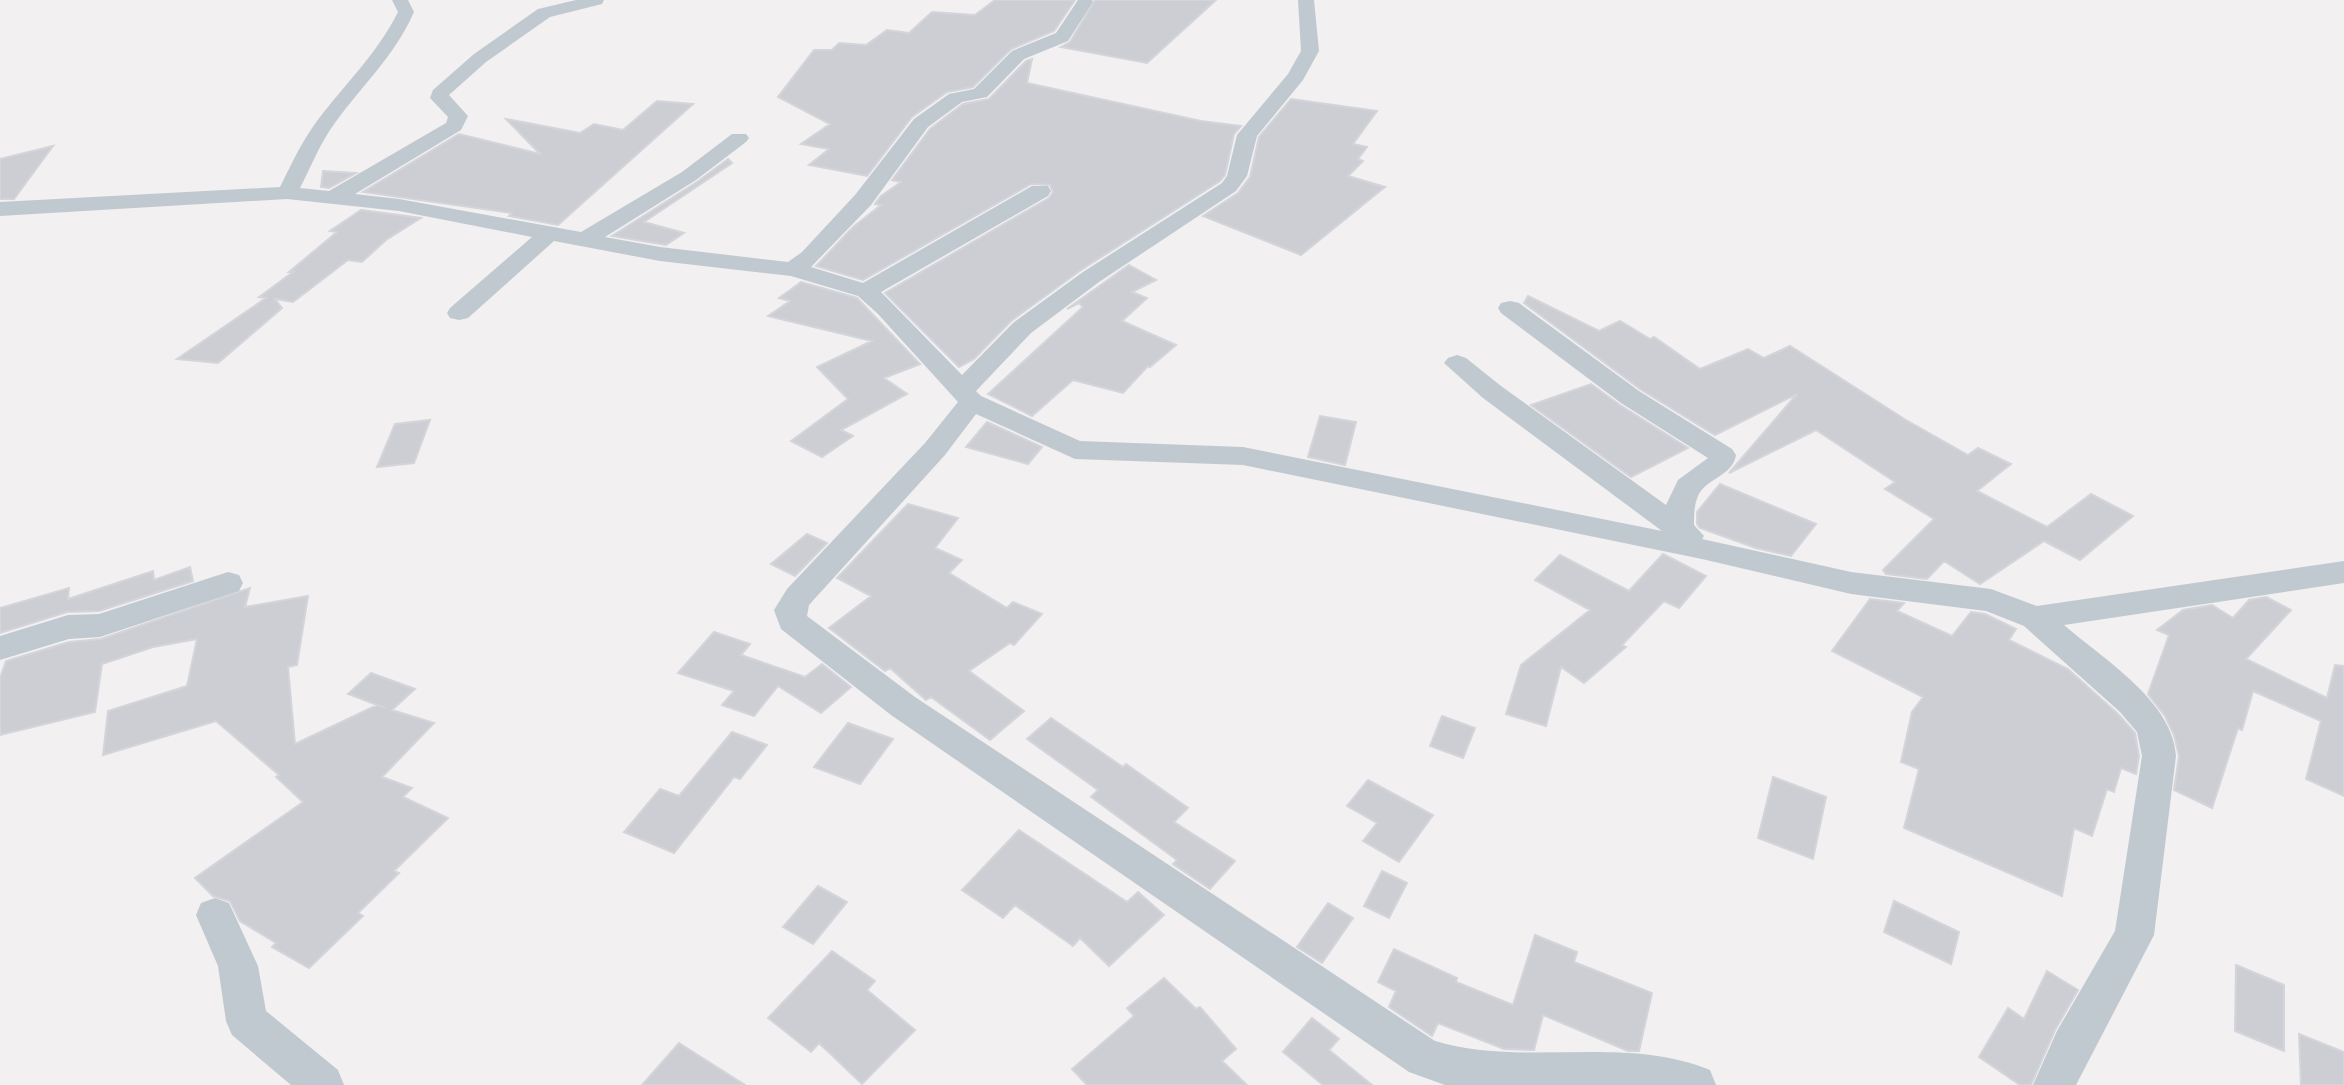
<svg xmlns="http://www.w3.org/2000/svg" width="2344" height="1085" font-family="'Golos Text',sans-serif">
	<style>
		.building { fill: #cdced4; stroke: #d4d5db; stroke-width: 2 }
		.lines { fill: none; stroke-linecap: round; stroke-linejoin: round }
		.street { fill: #c1c9d0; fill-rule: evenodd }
	</style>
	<rect width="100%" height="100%" fill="#f2f0f0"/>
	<!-- building -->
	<path class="building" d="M995,0H1075L1054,31L1011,49L973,87L947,92L912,117L867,176L809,165L829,149L801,144L830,124L778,97L814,50H832L839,43L866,45L887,30L909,33L932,12L975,15Z
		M1095,0H1216L1147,63L1061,47L1070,42Z
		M1032,59L1027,83L1201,121L1241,126L1234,134L1225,175L1220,181L1081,270L1011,321L974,359L959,367L885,293L1049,198L1053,192L1050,185L1031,184L863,280L816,266L853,227L881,205L875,204L881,196L901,182L892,180L930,129L963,104L989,99L1026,61Z
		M1291,99L1377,111L1353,144L1367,147L1358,159L1363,161L1348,176L1385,187L1301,255L1203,216L1238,193L1250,177L1259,137Z
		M657,101L693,104L558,225L509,216L512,213L363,192L459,134L540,154L506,119L580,133L594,124L623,130Z
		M53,146L14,199H0V159Z
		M728,159L732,163L644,222L684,233L666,245L612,236L697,182Z
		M323,171L356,173L329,188L321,187Z
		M361,210L421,218L386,240L362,262L348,260L293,302L275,299L282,308L218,363L177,359L266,298L259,297L293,272H289L337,232L330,231Z
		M1129,265L1156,280L1132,292L1147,298L1122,321L1176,345L1150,367L1148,366L1123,393L1073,380L1032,416L988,394L1083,307L1079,303L1067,309Z
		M801,282L857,298L920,364L884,378L907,394L841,430L853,436L822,457L791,441L848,399L817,367L872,341L768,316L790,301L779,298Z
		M1528,296L1599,331L1620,321L1650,339L1654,337L1700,369L1748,349L1764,358L1790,346L1906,420L1968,455L1978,448L2011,464L1977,491L2047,527L2091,494L2133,516L2080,560L2044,541L1980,584L1944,561L1927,579L1886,574L1883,570L1934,519L1885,489L1895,482L1816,430L1729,473L1797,394L1715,435L1640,389L1524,303Z
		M1591,384L1620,405L1688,448L1631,477L1531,405Z
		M1320,416L1356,422L1345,465L1308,457Z
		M430,420L414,463L377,467L395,424Z
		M987,422L1042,447L1028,464L966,447Z
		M1720,484L1816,524L1791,556L1756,548L1700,528L1697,524V512Z
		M908,504L958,518L935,548L962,560L949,573L1007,608L1013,602L1042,614L1014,645L1010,643L969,671L1024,711L990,740L931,697L926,700L890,668L885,671L829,628L871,596L837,578Z
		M807,534L827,543L795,576L771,564Z
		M1663,554L1706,576L1679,608L1664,601L1622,645L1626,647L1584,683L1561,667L1546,726L1506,714L1521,665L1590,610L1535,580L1560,555L1629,591Z
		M190,567L193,581L99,611L67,612L0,633V608L69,588L68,599L153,571L154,580Z
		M250,588L245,607L308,596L297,665L288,667L295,744L377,705L385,708L348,694L371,673L415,689L392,710L434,723L382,777L412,788L403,797L448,818L394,871L399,873L358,913L363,916L309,968L272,947L276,943L240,921L230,901L213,896L195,878L303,802L276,777L279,775L216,721L103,755L108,711L187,686L197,639L153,647L102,664L95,712L0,735V678L6,661L69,642L101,639Z
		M2266,597L2291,610L2246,659L2327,698L2335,665L2344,666V796L2306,779L2321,721L2253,691L2242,730L2238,728L2212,808L2174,790L2179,756L2174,735L2165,716L2148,694L2169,635L2157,630L2183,610L2212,605L2233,618L2249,600Z
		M1870,599L1904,603L1897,611L1952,636L1971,612L1985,614L2016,629L2009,640L2068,669L2118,714L2135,733L2139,756L2136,774L2121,768L2114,792L2107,789L2092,836L2074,828L2062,896L1904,828L1919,769L1901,762L1912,712L1923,697L1832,651Z
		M714,632L750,644L741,655L805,677L822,664L851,687L821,713L778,686L754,716L722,705L734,691L678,673Z
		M1442,716L1475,728L1463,758L1430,746Z
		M1051,718L1123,767L1126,764L1188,808L1174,822L1235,861L1210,889L1173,864L1177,860L1091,797L1098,790L1027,739Z
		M848,723L893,739L860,784L814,767Z
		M732,732L767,745L740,779L734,777L674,853L624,832L660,789L679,796Z
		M1773,777L1826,797L1813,859L1758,838Z
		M1368,780L1433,815L1399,862L1363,841L1377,823L1347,806Z
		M1019,830L1127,902L1138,892L1164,915L1109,966L1080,938L1073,946L1015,905L1003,918L962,890Z
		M1382,871L1407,883L1389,918L1364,906Z
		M818,886L847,902L813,944L783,927Z
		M1894,901L1959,932L1951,964L1884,932Z
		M1328,903L1353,918L1322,963L1297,947Z
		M1535,935L1577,952L1574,962L1652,993L1639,1051H1628L1543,1015L1534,1050L1504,1049L1438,1023L1432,1036L1389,1007L1396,991L1378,982L1394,949L1457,978L1456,982L1513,1005Z
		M832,951L875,981L867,990L915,1030L862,1084L819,1043L811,1052L768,1018Z
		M2236,965L2284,985V1051L2235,1031Z
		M2047,971L2078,990L2055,1030L2031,1085H2020L1979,1057L2008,1008L2024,1019Z
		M1164,978L1196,1009L1200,1007L1236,1049L1222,1061L1247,1085H1087L1072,1069L1134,1016L1127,1008Z
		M1312,1018L1339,1039L1329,1050L1372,1085H1323L1283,1052Z
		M2299,1034L2344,1052V1085H2301Z
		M679,1043L745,1085H642Z"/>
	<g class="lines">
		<!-- street -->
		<path class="street" d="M392,0H408L414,12C394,58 358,89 330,130C318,148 310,169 300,188L329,191L446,123L448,117L430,98L433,90L474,54L538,9L576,0H604L602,4L550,17L486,62L449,95L468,116L461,130L355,194L399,199L581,232L682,172L732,134H746L749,138L746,142L696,180L605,237L660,247L788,262L802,252L855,195L914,119L949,94L974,89L1012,51L1056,33L1078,0H1092L1093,2L1068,41L1024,59L987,97L962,102L928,127L871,205L811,267L863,283L1032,186H1048L1051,191L1048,196L881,292L962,375L1013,323L1083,272L1222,183L1227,176L1237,135L1288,74L1301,51L1298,0H1314L1319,51L1303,80L1257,136L1247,176L1236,191L1099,282L1031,333L976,391L981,396L1080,441L1243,447L1662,531L1483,398L1444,363L1448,358L1457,355L1466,358L1501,386L1666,505L1678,480L1708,458L1621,403L1501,313L1498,308L1501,303L1510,301L1519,303L1639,391L1732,449L1736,455C1733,476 1706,478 1698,496C1694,505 1694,515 1694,525L1704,536L1702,539L1851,572L1991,589L2037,606L2344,561V583L2064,625C2103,659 2173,701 2176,756L2154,935L2076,1085H2033L2057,1031L2115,931L2142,756L2137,732L2120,712L2024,626L1986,611L1851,594L1702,559L1243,465L1075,459L976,414L945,455L809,605L807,616L915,697L1435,1041C1525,1068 1622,1034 1710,1070L1716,1085H1445L1409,1072L891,715L781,629L774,610L787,589L925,443L958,402L878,314L858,296L791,276L660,261L554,241L468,318L459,320L450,318L447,313L450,308L532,237L399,211L287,199L0,216V202L280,187C291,165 302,141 317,121C345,84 377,54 398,12Z
			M228,572L239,575L243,583L239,591L100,637L69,639L0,660V636L68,615L99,614Z
			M215,898L229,903L258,966L266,1011L338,1070L344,1085H291L232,1035L226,1021L218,966L196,915L201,903Z"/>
	</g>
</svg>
